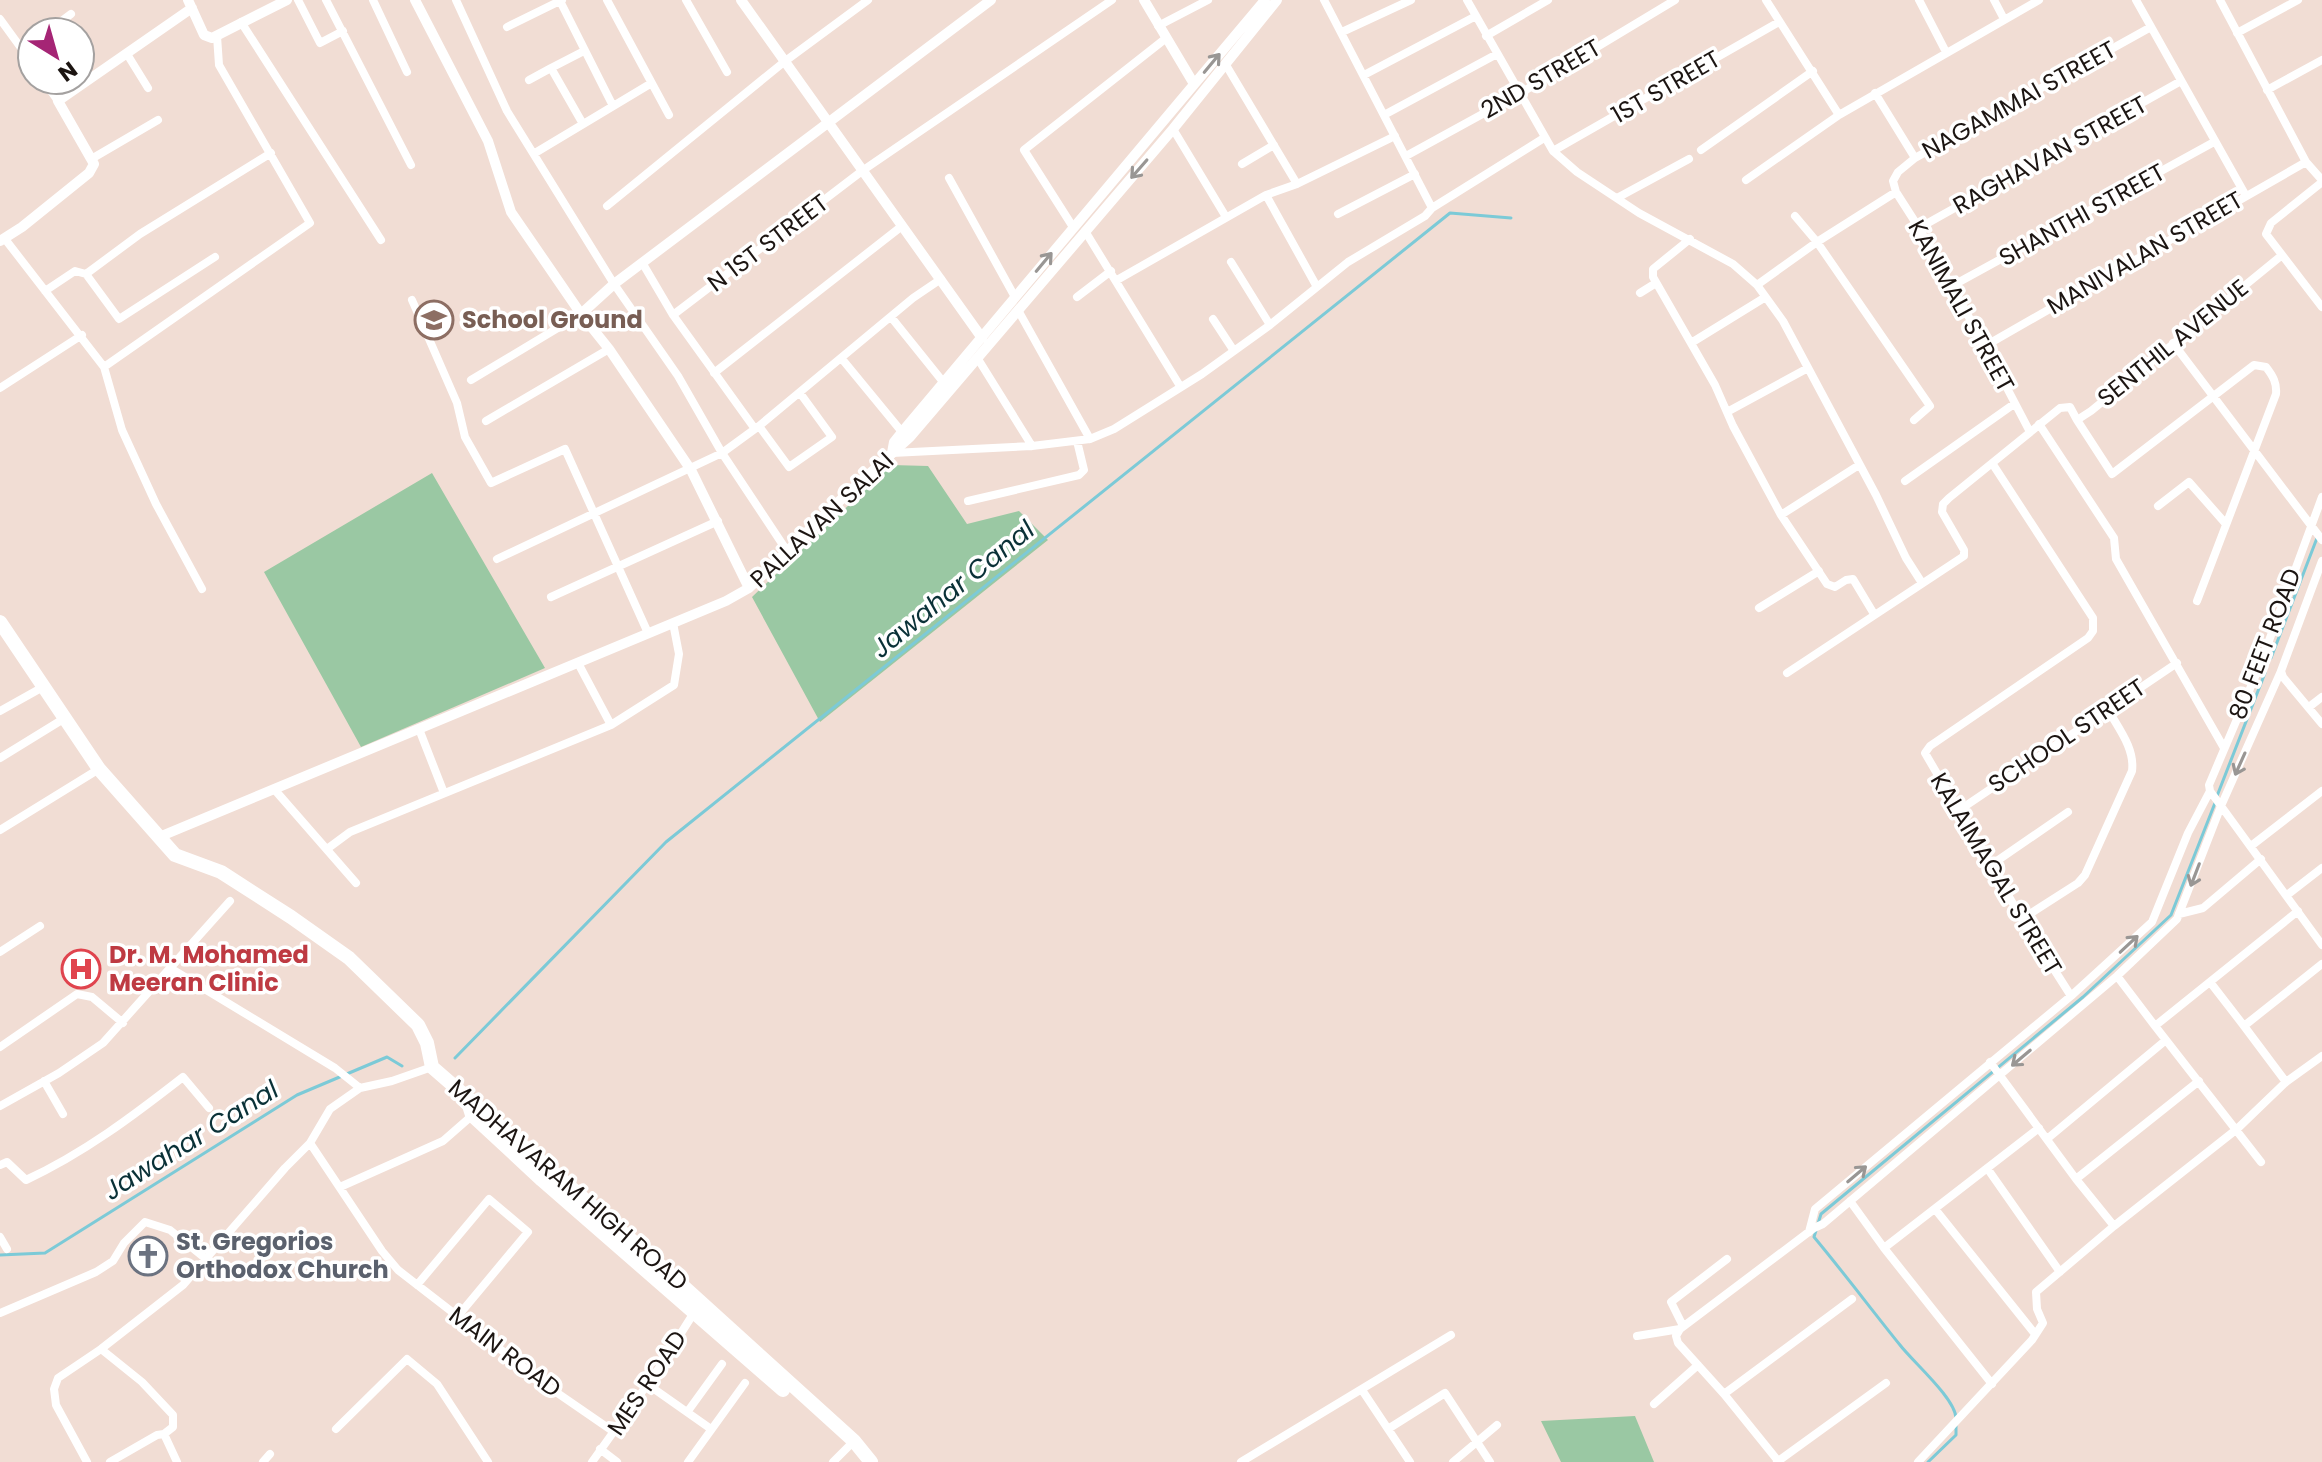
<svg xmlns="http://www.w3.org/2000/svg" width="2322" height="1462" font-family="Poppins,sans-serif">
	<style>
		.green { fill: #9ac8a3 }
		.lines { fill: none; stroke-linecap: round; stroke-linejoin: round }
		.stream { stroke: #7ccad7; stroke-width: 3 }
		.minor { stroke: #fff; stroke-width: 8 }
		.tertiary { stroke: #fff; stroke-width: 10 }
		.primary { stroke: #fff; stroke-width: 14 }
		.oneway { stroke: #999694 }
		.labels { text-anchor: middle; stroke-width: 7; stroke-linejoin: round; paint-order: stroke }
		.street-label { font-size: 24px; fill: #1c1512; stroke: #fff }
		.education-label { font-size: 24px; font-weight: bold; fill: #785e54; stroke: #fff; text-anchor: start }
		.health-label { font-size: 24px; font-weight: bold; fill: #be3a42; stroke: #fff; text-anchor: start }
		.worship-label { font-size: 24px; font-weight: bold; fill: #5b616d; stroke: #fff; text-anchor: start }
		.water-label { font-size: 26px; font-style: italic; fill: #0a3137; stroke: #fff }
	</style>
	<rect width="100%" height="100%" fill="#f1ddd4"/>
	<!-- green -->
	<path class="green" d="M891,465L928,466L967,524L1019,511L1048,540L820,722L752,597Z
		M432,473L545,668L361,747L264,572Z
		M1635,1416L1654,1462H1561L1541,1421Z"/>
	<g class="lines">
		<!-- stream -->
		<path class="stream" d="M2271,658L2317,538
			M2217,796L2265,673
			M455,1058L666,842L1450,213L1511,218
			M0,1255L45,1253L297,1095L387,1057L402,1066
			M1956,1418C1955,1398 1913,1362 1900,1345C1871,1309 1844,1273 1814,1237L1821,1214L2083,997L2171,915L2215,803
			M1928,1462L1956,1435V1426"/>
		<!-- minor -->
		<path class="minor" d="M298,0L320,43L343,31
			M326,0L411,165
			M373,0L407,72
			M456,0L507,111L614,284L678,376L722,453L787,551
			M607,0L669,115
			M686,0L727,72
			M1324,0L1432,208
			M1467,0L1553,151L1577,172L1639,213L1733,264L1757,285L1783,321L1876,495L1906,558L1922,583
			M1766,0L1839,115L2039,0
			M1919,0L1946,52
			M1994,0L2004,19
			M2136,0L2246,196
			M2220,0L2306,162L2322,180
			M560,1L613,106
			M0,19L32,63
			M241,22L381,240
			M1158,26L1208,0
			M507,27L562,0
			M47,32L71,14
			M1342,32L1411,0
			M2237,33L2298,0
			M1486,36L1548,0
			M127,54L148,88
			M1226,65L1297,184
			M1364,75L1476,16
			M43,80L58,101
			M529,80L551,68
			M2267,90L2322,60
			M1875,93L1915,158
			M1384,115L1497,54
			M583,124L551,68L584,51
			M1173,129L1226,217
			M1701,150L1813,71
			M1553,151L1779,22
			M535,153L650,84
			M1406,156L1519,94L1675,0
			M93,158L158,120
			M1242,164L1274,145
			M949,178L1015,297
			M1746,180L1839,115
			M2322,182L2271,223L2266,234L2322,307
			M1266,195L1317,287
			M1617,198L1689,159
			M607,206L784,62L868,0
			M1338,214L1415,174
			M1795,216L1817,242L1930,406L1914,420
			M1073,227L1024,150L1165,39
			M1919,228L2181,81
			M1085,231L1180,386
			M5,239L104,367L122,430L156,504L202,589
			M1690,239L1653,269V277L1715,385L1733,426L1781,515L1827,584L1835,587L1846,580L1853,579L1874,614
			M1231,262L1270,325
			M643,264L673,315L755,429
			M86,274L140,234L271,153
			M1117,280L1266,195L1297,184L1395,136
			M1757,285L1817,242L1896,192
			M1950,287L2214,142
			M45,291L75,271L86,274L119,319L215,257
			M1640,293L1656,283
			M1077,297L1111,271
			M412,300L457,403L465,437L491,483L565,449L648,633
			M1019,312L1090,439
			M673,315L862,171L1112,0
			M891,317L944,383
			M1213,319L1234,351
			M1691,343L1764,298
			M2173,343L2322,540
			M1985,346L2306,162
			M842,359L902,432
			M978,359L1032,446
			M104,367L310,223L219,65L217,36
			M714,373L902,226
			M471,380L581,314
			M0,388L82,335
			M1727,412L1808,368
			M2077,420L2112,474L2254,365L2266,367C2273,376 2277,383 2276,394L2197,601
			M486,421L609,349
			M2039,424L2114,538L2116,559L2224,748
			M759,426L789,467L832,437L800,393
			M2030,432L1985,346L1919,228L1896,192L1893,181L1898,172L1915,158L2151,27
			M892,453L1032,446L1090,439L1114,429L1202,374L1270,325L1348,262L1425,216L1432,208L1544,138
			M1992,463L2093,618V631L2088,638L1930,746L1925,753L2022,919L2071,996
			M1905,481L2014,404
			M968,501L1079,475L1084,470L1077,441
			M2158,506L2189,482L2226,524
			M1781,515L1859,465
			M497,559L722,453L759,426L913,298L941,279
			M2322,561L2281,671L2221,806L2322,945
			M551,597L718,521
			M1759,608L1819,571
			M578,663L611,725
			M2281,671L2283,677L2322,724
			M1787,673L1964,556V550L1942,512L1943,504L1949,498L2060,408L2070,407L2077,420L2091,411L2281,256
			M2309,707L2322,697
			M0,711L43,687
			M419,729L444,793
			M0,758L65,718
			M274,789L356,883
			M1958,811L2177,663
			M0,830L99,769
			M2251,846L2322,791
			M327,849L350,832L611,725L674,685L679,654L673,623
			M1991,865L2068,812
			M2287,895L2322,868
			M2179,914L2203,908L2261,859
			M2022,919L2078,883L2085,875L2132,771C2135,748 2118,728 2107,708
			M0,952L40,926
			M170,968L335,1068L360,1088
			M2117,976L2155,1026L2298,911
			M2210,982L2244,1026
			M2155,1026L2261,1162
			M0,1047L77,994L92,997L123,1023
			M1990,1062L2076,1179L2114,1226
			M44,1081L63,1114
			M2286,1082L2244,1026L2322,964
			M0,1106L59,1073L103,1043L230,901
			M2047,1139L2166,1040
			M310,1143L382,1251L398,1270L553,1390L614,1432
			M0,1165L7,1162L26,1180C84,1153 133,1116 183,1077L209,1108
			M1987,1168L2060,1272
			M2076,1179L2199,1081
			M340,1187L443,1141L475,1113
			M1850,1201L1884,1248L1992,1384
			M1935,1209L2035,1334
			M1809,1232L1815,1209L2071,996L2152,922L2188,833L2210,791L2209,785L2260,665L2322,497
			M0,1237L7,1249
			M1884,1248L2039,1128
			M417,1285L489,1199L528,1232L458,1316
			M0,1313L96,1272L113,1261L124,1243L145,1222L170,1230L206,1259
			M1683,1326L1671,1302L1727,1259
			M1680,1329L1676,1336L1678,1343L1724,1394L1779,1462
			M1637,1336L1680,1329L1814,1228L1823,1224L2117,976L2177,919L2221,806L2210,791
			M101,1349L142,1382L173,1415V1427L164,1434L177,1462
			M647,1384L711,1429
			M1362,1390L1410,1462
			M1724,1394L1852,1299
			M1654,1404L1698,1365
			M688,1411L722,1364
			M336,1429L407,1359L437,1384L488,1462
			M1388,1429L1445,1393L1490,1462
			M600,1449L617,1462
			M87,1462L56,1405L54,1389L58,1378L101,1349L183,1285L285,1168L310,1143L330,1109L360,1088L392,1081L432,1067
			M110,1462L157,1435L164,1434
			M263,1462L270,1454
			M592,1462L659,1368L695,1311
			M688,1462L745,1383
			M833,1462L854,1441
			M1241,1462L1451,1335
			M1453,1462L1497,1425
			M1777,1462L1886,1383
			M1918,1462L2032,1340L2043,1323L2037,1309L2036,1292L2114,1226L2237,1129L2286,1082L2322,1056"/>
		<!-- tertiary -->
		<path class="tertiary" d="M188,0L204,35L212,38L287,0
			M415,0L488,141L511,212L581,314L609,349L691,470L749,588
			M741,0L982,338
			M1144,0L1194,84
			M0,241L22,227L89,173L94,164L58,101L192,8
			M581,314L614,284L991,0
			M892,453L894,442L902,432L1265,0
			M159,837L726,601L749,588L834,506L910,437L1173,129L1277,0"/>
		<!-- primary -->
		<path class="primary" d="M0,622L99,769L175,855L221,872L291,917L349,958L418,1025L427,1043L432,1067L651,1257L854,1441L871,1462
			M466,1096L472,1115L542,1180L783,1390"/>
	</g>
	<!-- one-way arrows -->
	<defs><path id="oneway-shaft" d="M-6 0H5M1.5-3L5.5 0L1.5 3" fill="none" stroke-width="1.6" stroke-linecap="round" stroke-linejoin="round" transform="scale(2)"/></defs>
	<g class="oneway">
		<use href="#oneway-shaft" transform="translate(1212 63) rotate(-50)"/>
		<use href="#oneway-shaft" transform="translate(1139 169) rotate(131)"/>
		<use href="#oneway-shaft" transform="translate(1044 262) rotate(-50)"/>
		<use href="#oneway-shaft" transform="translate(2240 764) rotate(114)"/>
		<use href="#oneway-shaft" transform="translate(2195 875) rotate(111)"/>
		<use href="#oneway-shaft" transform="translate(2129 944) rotate(-43)"/>
		<use href="#oneway-shaft" transform="translate(2021 1058) rotate(140)"/>
		<use href="#oneway-shaft" transform="translate(1857 1174) rotate(-40)"/>
	</g>
	<!-- icons -->
	<defs>
		<symbol id="school-ring" viewBox="-11 -11 22 22"><circle r="9.5" fill="#fff" stroke="#8d6e63" stroke-width="1.5"/><path d="M0-5L7-2L0 1L-7-2ZM-4 1L0 2.5L4 1V4Q0 6-4 4Z" fill="#8d6e63"/></symbol>
		<symbol id="hospital-ring" viewBox="-11 -11 22 22"><circle r="9.5" fill="#fff" stroke="#e0444e" stroke-width="1.5"/><path d="M-5-5h3v3.5h4V-5h3V5h-3V1.5h-4V5h-3Z" fill="#e0444e"/></symbol>
		<symbol id="church-ring" viewBox="-11 -11 22 22"><circle r="9.5" fill="#fff" stroke="#6b7280" stroke-width="1.5"/><path d="M-1.2-6h2.4v3.5h3.3v2.4h-3.3V6h-2.4V-.1h-3.3v-2.4h3.3Z" fill="#6b7280"/></symbol>
	</defs>
	<g fill-rule="evenodd">
		<use href="#school-ring" x="412" y="298" width="44" height="44"/>
		<use href="#hospital-ring" x="59" y="947" width="44" height="44"/>
		<use href="#church-ring" x="126" y="1234" width="44" height="44"/>
	</g>
	<g class="labels">
		<!-- street labels -->
		<g class="street-label">
			<text transform="translate(1541 79) rotate(-30)" y="8">2ND STREET</text>
			<text transform="translate(1666 87) rotate(-30)" y="8">1ST STREET</text>
			<text transform="translate(2019 100) rotate(-29)" y="8">NAGAMMAI STREET</text>
			<text transform="translate(2050 155) rotate(-29)" y="8">RAGHAVAN STREET</text>
			<text transform="translate(2082 215) rotate(-29)" y="8">SHANTHI STREET</text>
			<text transform="translate(768 243) rotate(-37)" y="8">N 1ST STREET</text>
			<text transform="translate(2145 253) rotate(-30)" y="8">MANIVALAN STREET</text>
			<text transform="translate(1961 306) rotate(61)" y="8">KANIMALI STREET</text>
			<text transform="translate(2173 343) rotate(-39)" y="8">SENTHIL AVENUE</text>
			<text transform="translate(822 520) rotate(-43)" y="8">PALLAVAN SALAI</text>
			<text transform="translate(2265 644) rotate(-69)" y="8">80 FEET ROAD</text>
			<text transform="translate(2067 736) rotate(-34)" y="8">SCHOOL STREET</text>
			<text transform="translate(1996 874) rotate(59)" y="8">KALAIMAGAL STREET</text>
			<text transform="translate(568 1185) rotate(41)" y="8">MADHAVARAM HIGH ROAD</text>
			<text transform="translate(505 1352) rotate(37)" y="8">MAIN ROAD</text>
			<text transform="translate(647 1383) rotate(-56)" y="8">MES ROAD</text>
		</g>
		<!-- education labels -->
		<g class="education-label">
			<text x="462" y="328">School Ground</text>
		</g>
		<!-- health labels -->
		<g class="health-label">
			<text x="109" y="963">Dr. M. Mohamed<tspan x="109" dy="28">Meeran Clinic</tspan></text>
		</g>
		<!-- worship labels -->
		<g class="worship-label">
			<text x="176" y="1250">St. Gregorios<tspan x="176" dy="28">Orthodox Church</tspan></text>
		</g>
		<!-- water labels -->
		<g class="water-label">
			<text transform="translate(953 589) rotate(-39)" y="9">Jawahar Canal</text>
			<text transform="translate(191 1140) rotate(-32)" y="9">Jawahar Canal</text>
		</g>
	</g>
	<!-- north arrow -->
	<g transform="translate(56 56) rotate(143)"><circle r="38" fill="#ffffff" stroke="#a4a1a0" stroke-width="2"/>
	<path d="M0-6L14 30L0 20L-14 30Z" fill="#a52575"/>
	<text y="-12" font-size="22" font-weight="bold" text-anchor="middle" fill="#1c1512">N</text>
	</g>
</svg>
